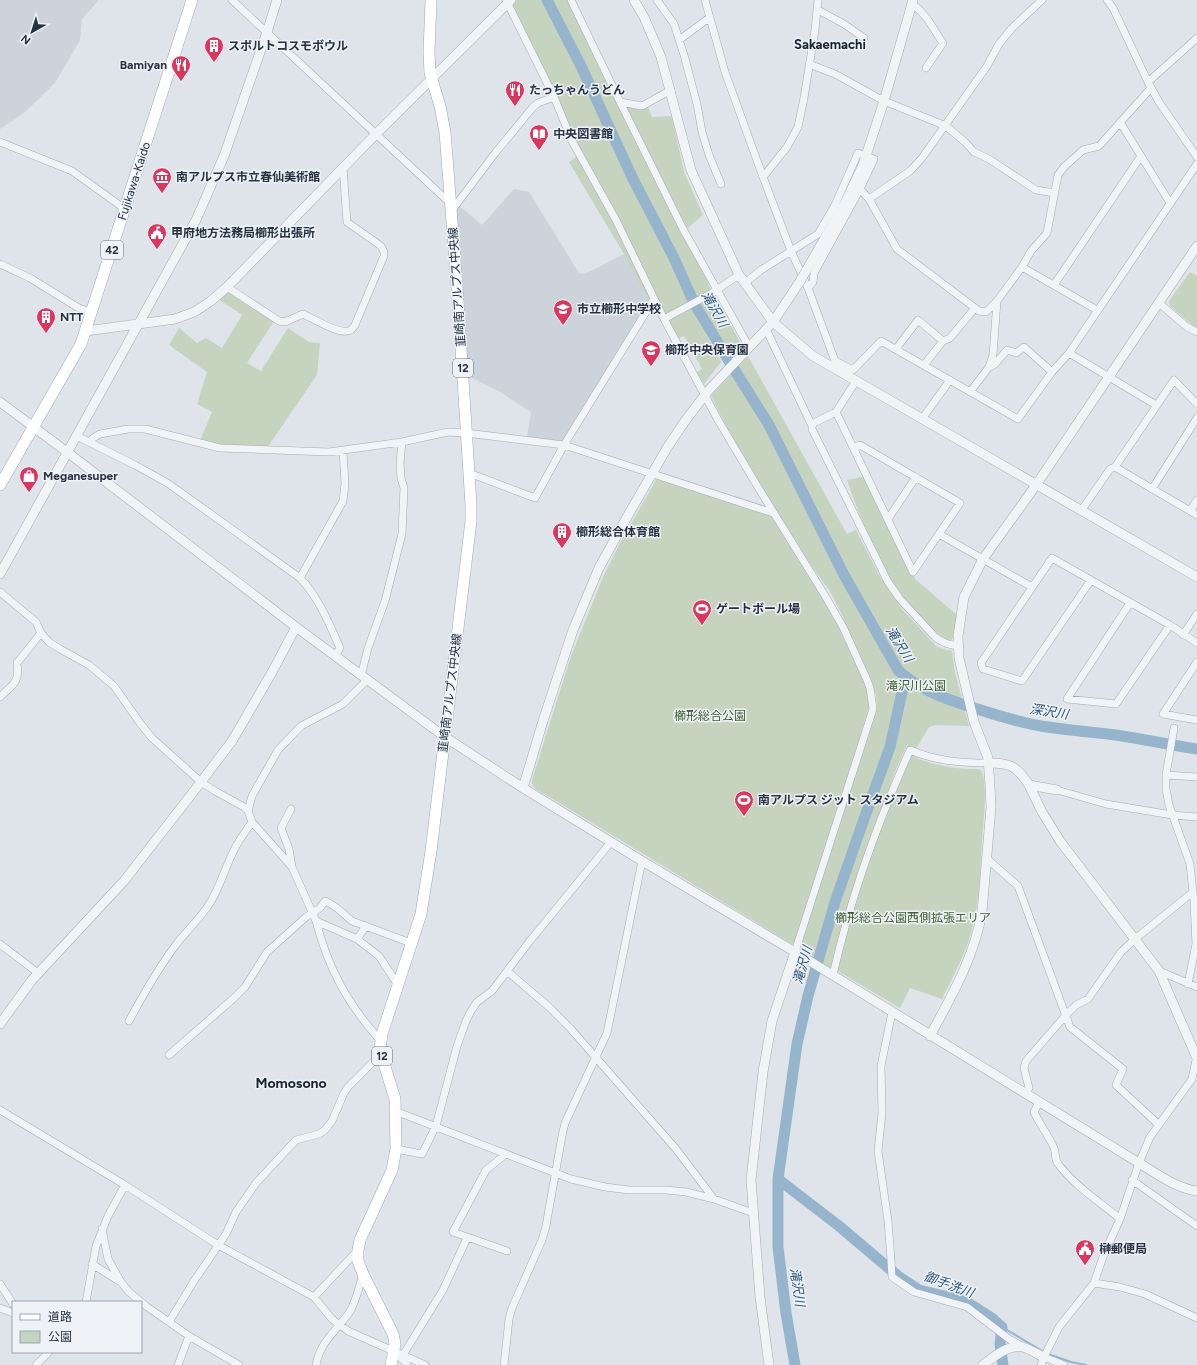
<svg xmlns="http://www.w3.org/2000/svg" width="1197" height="1365" font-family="Figtree,'Noto Sans JP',sans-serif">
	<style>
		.built { fill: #ccd3db }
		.green { fill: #c6d4bf }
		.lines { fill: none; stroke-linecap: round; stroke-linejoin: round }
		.stream { stroke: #96b5cd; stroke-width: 2 }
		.river { stroke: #96b5cd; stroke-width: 11 }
		.minor-casing { stroke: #a3abb4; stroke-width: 8 }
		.tertiary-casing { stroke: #a3abb4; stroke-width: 10 }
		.primary-casing { stroke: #9da9b6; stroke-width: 12 }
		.minor { stroke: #f1f4f7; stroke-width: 7 }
		.tertiary { stroke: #f1f4f7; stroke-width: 9 }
		.primary { stroke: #fff; stroke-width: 11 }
		.tertiary-bridge-casing { stroke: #a3abb4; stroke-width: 10; stroke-linecap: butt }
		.tertiary-bridge { stroke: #f1f4f7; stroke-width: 9 }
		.labels { text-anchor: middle; stroke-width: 3; stroke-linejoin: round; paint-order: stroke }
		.shield { fill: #eef2f7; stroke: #626c78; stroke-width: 1 }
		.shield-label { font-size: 11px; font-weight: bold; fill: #263242 }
		.poi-label { font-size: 12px; font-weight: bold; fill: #263242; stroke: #eef2f7; text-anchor: start }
		.street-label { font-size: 12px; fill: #263242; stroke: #eef2f7 }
		.park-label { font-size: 12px; fill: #3e5f32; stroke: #eef2f7 }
		.neighbourhood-label { font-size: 13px; font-weight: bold; fill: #182332; stroke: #eef2f7 }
		.water-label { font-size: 13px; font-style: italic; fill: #2c5579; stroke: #eef2f7 }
		.quarter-label { font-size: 14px; font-weight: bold; fill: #182332; stroke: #eef2f7 }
	</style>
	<rect width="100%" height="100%" fill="#dee4e9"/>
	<!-- built -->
	<path class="built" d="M0,0H99L82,19L80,40L55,83L24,113L0,129Z
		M514,189L529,192L579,273L585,274L624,254L649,301L564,441L558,442L527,437L531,412L500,392L466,375L453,209L457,204L482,225Z"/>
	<!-- green -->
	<path class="green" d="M511,0H547L579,61L630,172L674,258L688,290L689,305L664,319L574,144L508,3Z
		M550,0H569L620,103L647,105L652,117L672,116L684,172L703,215L684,231L710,277L707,281L711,289L697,298L599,102L602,99L596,94Z
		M579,155L614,219L652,299L650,303L624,254L569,162Z
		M1190,272L1197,276V329L1170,306L1169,301Z
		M229,291L274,321L247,363L261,371L288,328L309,342L320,343L317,375L265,451L199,443L212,412L197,404L207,372L169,345L179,328L197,343L206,338L222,348L242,315L220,300Z
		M713,293L740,342L728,355L699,302Z
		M691,307L721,362L704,384L697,372L702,369L684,336L678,339L668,320Z
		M748,356L847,534L856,530L878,573L902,609L937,647L952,651L954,668L969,726L936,725L929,727L916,749L907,745L895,772L853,894L832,969L799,949L870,731L877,707L876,695L872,684L848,632L843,617L830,591L802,553L733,440L711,396Z
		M866,476L913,572L915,579L957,615L955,636L950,641H945L941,637C924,621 907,604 894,584C874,552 859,516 847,480Z
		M659,478L773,517L823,596L845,637L868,687L869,707L833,827L796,943L792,944L536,789L532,784V780L571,656L604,575L620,543L656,480Z
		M911,755C932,766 954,769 978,769C981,770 981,770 982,773C988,787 983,824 982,840C980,870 980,900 972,929C966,954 953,976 942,999L910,988L900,1008L836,970L858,894L880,829Z"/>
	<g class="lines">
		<!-- stream -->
		<path class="stream" d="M1002,1327L1044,1352
			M1048,1354L1071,1362L1086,1365"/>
		<!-- river -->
		<path class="river" d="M547,0L581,66L633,179L674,258L694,303L724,353L769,425L844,575L898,670C914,686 938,696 959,703C986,712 1013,721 1041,726C1066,730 1091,732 1116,735C1143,739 1170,745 1197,749
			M778,1179L839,1226L898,1276L919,1290L957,1299L968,1303L993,1319L1002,1327L1000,1344L1003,1365
			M795,1365L786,1313L778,1247V1179L797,1044L808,996L835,902L864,819L890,747L904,683V676"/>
		<defs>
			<path id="minor" d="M232,0L451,204
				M506,0L554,97L572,141L616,220L664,319L718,420L759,489L824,594L843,627L867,680L870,688L873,709L795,952
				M571,0L620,102L642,106L671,90
				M657,0L674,24L684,55L697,104L702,132L709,155L721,184
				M705,0L725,72L763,177L791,251L808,288L835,361L853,370L881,341L1018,419L1052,372L1069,353L1197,164
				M1107,0L1113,8L1148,82L1159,102L1197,157
				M912,4C927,14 933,29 943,43L926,68
				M818,10L844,24L864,38
				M679,40L709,18
				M809,64L835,74L884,101L946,126L965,142L974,152L989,159L1036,190L1055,193
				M1148,82L1197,38
				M620,102L683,229L749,347
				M1120,122L1170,203
				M0,142L72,171L125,209
				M763,177L787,147L798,127L804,98L815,30L818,0
				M860,189L869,199L897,249L979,311L986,312L997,301L1022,267L1031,251L1047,233L1058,175L1064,167L1083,150L1099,146L1151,88
				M869,199L910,171L922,158L987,66L999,44L1012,28L1042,0
				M452,210L496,152L533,107L538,103L554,97
				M0,264L30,278L77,307L92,313
				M1022,267L1097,310
				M745,283L761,270L818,234L835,205L858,153L874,159L860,189L814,273L813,282L808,288
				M1054,285L1141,156
				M227,287L279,321L285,322L303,314C312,318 338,334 348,331C351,331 353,328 355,325L384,256V252L381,246L347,222L343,168
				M1159,303L1187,327L1197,332
				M664,319L712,293L739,275
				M766,329L812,426
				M943,341L950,338L975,308
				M896,349L918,320L943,341L924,365
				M1069,353L1156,405
				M989,367L995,364L1007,350L1016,353L1024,347L1052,372
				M856,381L836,412L814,423L812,426V429L888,582L900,599L935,637C942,643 949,645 958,646
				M970,392L989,367L993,355L997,301
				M1197,404L1174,380L1115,467L1197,515
				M836,412L913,572L960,503L860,445L854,448
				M922,419L950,380
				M77,436L135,465L169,484L300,578C319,598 329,623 340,648L335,656
				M90,442L93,438L100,434L128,429H145L220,448L329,452L402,442L448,432L466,433L564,445L773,513
				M469,473L535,498L564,445L654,299
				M1152,489L1197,418
				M1081,511L1110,469L1115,467
				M1190,511L1197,500
				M888,519L916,477
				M939,534L1032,587
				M300,578L343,501L345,484L343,451
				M1091,580L1022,681L983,669L981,663L1052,558L1170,625L1197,643
				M0,592L36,622L41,633L49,642L60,649L89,665L114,686L140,723L152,738L201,782L215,791L244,807L248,811
				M1130,603L1067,699L1116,704L1170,625
				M1183,635L1197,614
				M1197,662L1163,714L1197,720
				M361,676L368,648L385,601L402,534L404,488L401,478L400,463L402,442
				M367,680L343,704L301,726L278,750L252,796L248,811L252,822L292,867L316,921L357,939L379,956L398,985
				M0,697C13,684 20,683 17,663L41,633
				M1174,728L1166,775V789L1169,805L1190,864L1194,902L1196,944L1188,984
				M1166,775L1197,777
				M1057,790L1106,804L1172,815L1197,817
				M291,809L281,828L289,849L292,867
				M986,858L1018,886L1070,1027L1123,1069L1116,1085L1159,1125
				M316,921C328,968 348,1005 381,1041
				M357,939L366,926
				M0,944L38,973
				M1159,971L1197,987
				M508,972L549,1007L570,1028L676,1149L714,1199
				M833,975C850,900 878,821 910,750C936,761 961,763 989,763
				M892,1012L881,1066L882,1113L878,1151L888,1221L891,1260L892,1277L914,1292L967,1307L1009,1339L1023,1347
				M129,1021C143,995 157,970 175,946C186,931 200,919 210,903C220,887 225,868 234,850C239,840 246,831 252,822
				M169,1055L234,998L245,987L267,952L306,917L320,908L325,901C336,905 343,914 352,921L411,943
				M1026,1094L1029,1088L1024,1068L1026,1061L1066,1015L1076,1005L1088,999L1121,952L1135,939L1193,892
				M1039,1102L1034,1112C1040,1125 1049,1136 1054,1148C1057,1155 1053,1158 1059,1165C1075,1186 1100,1202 1120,1219
				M0,1110L125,1185L218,1245L314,1297L332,1319L348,1331L425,1365
				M395,1111L571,1179L605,1187L629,1190H666L686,1192L714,1199L753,1213
				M396,1149L422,1154L436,1126L457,1046L466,1021L471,1011L477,1002L492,991L529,942L611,842
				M506,1154L486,1170L453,1232L507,1251
				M1132,1180L1197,1226
				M102,1229L108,1259L121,1282L129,1292L146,1306L189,1336L239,1365
				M92,1264L119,1281
				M1094,1283L1120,1287L1145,1294L1197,1318
				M0,1284L13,1304
				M314,1297L358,1250
				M86,1302L96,1246L108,1216L125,1185
				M0,1308L13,1313
				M169,1322L194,1281L226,1234L236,1212L256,1183L296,1140L319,1134L325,1130L332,1121L344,1093L348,1087L381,1054
				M398,1355L406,1363L407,1365
				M403,1355L443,1290L467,1238
				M1044,1357L1064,1365
				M36,1365L49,1352
				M178,1365L189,1336
				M316,1365C320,1342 336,1331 349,1313C356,1302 359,1287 363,1274
				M504,1365L509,1319L512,1308L542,1240L546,1226L562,1136L565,1123L607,1033L642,861
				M1041,1365L1044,1357L1059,1327L1094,1283L1104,1254L1120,1219L1139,1163L1150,1137L1192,1079L1197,1055"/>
			<path id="tertiary" d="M634,0L644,17L661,57L691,170L739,275L773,322L813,356L1197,577
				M806,271L845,203L863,165L884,101L913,0
				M86,331L175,319L194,312L211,301L227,287L376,134L511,0
				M0,402L67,452L296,627L445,737L523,788L642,861L795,952L1139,1163C1157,1174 1176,1188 1197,1191
				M0,574L196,220L224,156L267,32L277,0
				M989,763C1010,763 1017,766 1029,785L1057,790
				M1029,785L1042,812L1060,841L1159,971L1196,1056
				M523,788L543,721L573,630L599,568L627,517L667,448L685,421L708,391L773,322L799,283
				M0,1024L32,980L124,881L201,782L232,741L271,674L296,627
				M930,1036C952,995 974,958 982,912L991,807L990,786L988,758L974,722L959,658L958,636L964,597L983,559L1036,485L1197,246
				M769,1365L760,1297L751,1180L763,1072L772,1021L795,952
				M983,1365C993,1357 1009,1344 1023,1347C1030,1349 1037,1354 1044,1357"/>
			<path id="primary" d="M0,485L81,344L192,0
				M391,1365L395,1344L393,1334L363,1274L358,1261V1250L360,1240L392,1170L396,1149L395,1099L381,1054L380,1048L382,1034L421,914L431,851L471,521V505L457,286L445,132L440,106L430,73L429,52L431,0"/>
		</defs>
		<!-- minor casing -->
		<use href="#minor" class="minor-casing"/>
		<!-- tertiary casing -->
		<use href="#tertiary" class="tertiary-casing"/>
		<!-- primary casing -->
		<use href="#primary" class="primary-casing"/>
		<!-- minor -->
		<use href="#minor" class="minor"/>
		<!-- tertiary -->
		<use href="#tertiary" class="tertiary"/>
		<!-- primary -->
		<use href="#primary" class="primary"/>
		<defs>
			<path id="tertiary-bridge" d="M799,283L806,271"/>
		</defs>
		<!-- tertiary-bridge casing -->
		<use href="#tertiary-bridge" class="tertiary-bridge-casing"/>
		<!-- tertiary-bridge -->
		<use href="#tertiary-bridge" class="tertiary-bridge"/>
	</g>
	<!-- icons -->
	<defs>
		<symbol id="building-pin" viewBox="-11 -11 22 30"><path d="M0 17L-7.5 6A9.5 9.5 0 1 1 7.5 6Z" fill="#da375e" stroke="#eef2f7"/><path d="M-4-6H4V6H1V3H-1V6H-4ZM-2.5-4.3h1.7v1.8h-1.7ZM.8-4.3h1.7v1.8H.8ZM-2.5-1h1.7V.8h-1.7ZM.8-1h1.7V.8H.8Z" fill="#fff"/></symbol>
		<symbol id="restaurant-pin" viewBox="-11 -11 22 30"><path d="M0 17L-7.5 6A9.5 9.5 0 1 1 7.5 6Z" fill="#da375e" stroke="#eef2f7"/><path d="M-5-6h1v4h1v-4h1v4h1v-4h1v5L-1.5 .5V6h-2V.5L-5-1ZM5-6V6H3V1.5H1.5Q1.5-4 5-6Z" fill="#fff"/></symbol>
		<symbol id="library-pin" viewBox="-11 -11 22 30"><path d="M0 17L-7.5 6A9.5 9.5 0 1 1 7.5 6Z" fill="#da375e" stroke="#eef2f7"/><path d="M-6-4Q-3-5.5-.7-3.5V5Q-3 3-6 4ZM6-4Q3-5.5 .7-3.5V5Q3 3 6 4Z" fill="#fff"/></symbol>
		<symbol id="museum-pin" viewBox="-11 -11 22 30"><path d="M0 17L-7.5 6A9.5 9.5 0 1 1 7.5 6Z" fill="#da375e" stroke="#eef2f7"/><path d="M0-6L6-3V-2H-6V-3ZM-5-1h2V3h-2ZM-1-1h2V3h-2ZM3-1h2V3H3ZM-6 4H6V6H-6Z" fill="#fff"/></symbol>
		<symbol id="civic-pin" viewBox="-11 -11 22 30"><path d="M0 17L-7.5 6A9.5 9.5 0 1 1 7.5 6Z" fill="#da375e" stroke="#eef2f7"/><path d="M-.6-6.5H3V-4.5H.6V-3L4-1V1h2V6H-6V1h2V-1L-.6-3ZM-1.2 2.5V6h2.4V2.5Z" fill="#fff"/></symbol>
		<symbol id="school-pin" viewBox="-11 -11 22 30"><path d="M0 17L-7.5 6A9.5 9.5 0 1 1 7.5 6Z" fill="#da375e" stroke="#eef2f7"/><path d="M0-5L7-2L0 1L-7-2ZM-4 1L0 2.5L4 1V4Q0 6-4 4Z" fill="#fff"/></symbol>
		<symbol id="shop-pin" viewBox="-11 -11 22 30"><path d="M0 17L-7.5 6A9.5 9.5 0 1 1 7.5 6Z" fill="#da375e" stroke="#eef2f7"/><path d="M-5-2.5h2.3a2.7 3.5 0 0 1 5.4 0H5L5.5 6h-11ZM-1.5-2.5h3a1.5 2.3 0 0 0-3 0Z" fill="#fff"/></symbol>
		<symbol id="stadium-pin" viewBox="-11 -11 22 30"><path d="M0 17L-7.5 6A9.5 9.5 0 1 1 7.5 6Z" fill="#da375e" stroke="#eef2f7"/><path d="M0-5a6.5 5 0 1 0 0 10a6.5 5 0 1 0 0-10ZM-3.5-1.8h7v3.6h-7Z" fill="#fff"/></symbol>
	</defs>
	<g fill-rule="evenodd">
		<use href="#building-pin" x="203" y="35" width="22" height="30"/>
		<use href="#restaurant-pin" x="170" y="54" width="22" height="30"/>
		<use href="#restaurant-pin" x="504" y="79" width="22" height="30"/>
		<use href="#library-pin" x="528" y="123" width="22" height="30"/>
		<use href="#museum-pin" x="151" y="166" width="22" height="30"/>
		<use href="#civic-pin" x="146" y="222" width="22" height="30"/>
		<use href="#school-pin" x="552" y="298" width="22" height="30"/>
		<use href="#building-pin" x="35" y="306" width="22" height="30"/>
		<use href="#school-pin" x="640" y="339" width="22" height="30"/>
		<use href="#shop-pin" x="18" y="465" width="22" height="30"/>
		<use href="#building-pin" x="551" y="521" width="22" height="30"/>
		<use href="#stadium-pin" x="691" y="598" width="22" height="30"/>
		<use href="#stadium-pin" x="733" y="789" width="22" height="30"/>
		<use href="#civic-pin" x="1074" y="1238" width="22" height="30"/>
	</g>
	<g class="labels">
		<!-- shield labels -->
		<g class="shield">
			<rect x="101" y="241" width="22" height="18" rx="3"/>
			<rect x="453" y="359" width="20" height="18" rx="3"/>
			<rect x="372" y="1047" width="20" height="18" rx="3"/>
		</g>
		<g class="shield-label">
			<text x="112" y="254">42</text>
			<text x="463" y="372">12</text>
			<text x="382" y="1060">12</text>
		</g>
		<!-- poi labels -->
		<g class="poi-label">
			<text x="228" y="50">スポルトコスモボウル</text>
			<text x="167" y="69" text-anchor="end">Bamiyan</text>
			<text x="529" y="94">たっちゃんうどん</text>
			<text x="553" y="138">中央図書館</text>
			<text x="176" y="181">南アルプス市立春仙美術館</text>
			<text x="171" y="237">甲府地方法務局櫛形出張所</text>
			<text x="577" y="313">市立櫛形中学校</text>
			<text x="60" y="321">NTT</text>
			<text x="665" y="354">櫛形中央保育園</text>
			<text x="43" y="480">Meganesuper</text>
			<text x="576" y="536">櫛形総合体育館</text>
			<text x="716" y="613">ゲートボール場</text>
			<text x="758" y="804">南アルプス ジット スタジアム</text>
			<text x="1099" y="1253">榊郵便局</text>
		</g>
		<!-- street labels -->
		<g class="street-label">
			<text transform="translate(134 181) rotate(-72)" y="4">Fujikawa-Kaido</text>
			<text transform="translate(457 287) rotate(-94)" y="4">韮崎南アルプス中央線</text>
			<text transform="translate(450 693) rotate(-83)" y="4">韮崎南アルプス中央線</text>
		</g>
		<!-- park labels -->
		<g class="park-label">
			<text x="916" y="690">滝沢川公園</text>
			<text x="710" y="720">櫛形総合公園</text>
			<text x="913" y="922">櫛形総合公園西側拡張エリア</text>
		</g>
		<!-- neighbourhood labels -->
		<g class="neighbourhood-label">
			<text x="830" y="49">Sakaemachi</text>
		</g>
		<!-- water labels -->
		<g class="water-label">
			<text transform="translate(715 309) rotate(60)" y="5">滝沢川</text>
			<text transform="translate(900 644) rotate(58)" y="5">滝沢川</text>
			<text transform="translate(1049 711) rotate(9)" y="5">深沢川</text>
			<text transform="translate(802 965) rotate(-74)" y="5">滝沢川</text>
			<text transform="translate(949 1284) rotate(20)" y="5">御手洗川</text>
			<text transform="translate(798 1287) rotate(82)" y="5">滝沢川</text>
		</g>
		<!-- quarter labels -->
		<g class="quarter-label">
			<text x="291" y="1088">Momosono</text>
		</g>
	</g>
	<!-- legend -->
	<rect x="12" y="1301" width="130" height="52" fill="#eef2f7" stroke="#9ea5af"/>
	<rect x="20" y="1314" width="20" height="6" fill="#ffffff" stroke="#9ea5af"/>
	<text x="48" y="1321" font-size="12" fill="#263242">道路</text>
	<rect x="20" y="1331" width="20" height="12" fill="#c6d4bf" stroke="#9ea5af"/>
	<text x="48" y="1341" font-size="12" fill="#263242">公園</text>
	<!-- north arrow -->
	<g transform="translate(32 32) rotate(219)" stroke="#eef2f7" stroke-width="3" paint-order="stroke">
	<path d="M0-3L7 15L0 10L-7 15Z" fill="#263242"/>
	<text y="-6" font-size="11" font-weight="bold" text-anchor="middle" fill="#263242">N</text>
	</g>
</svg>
